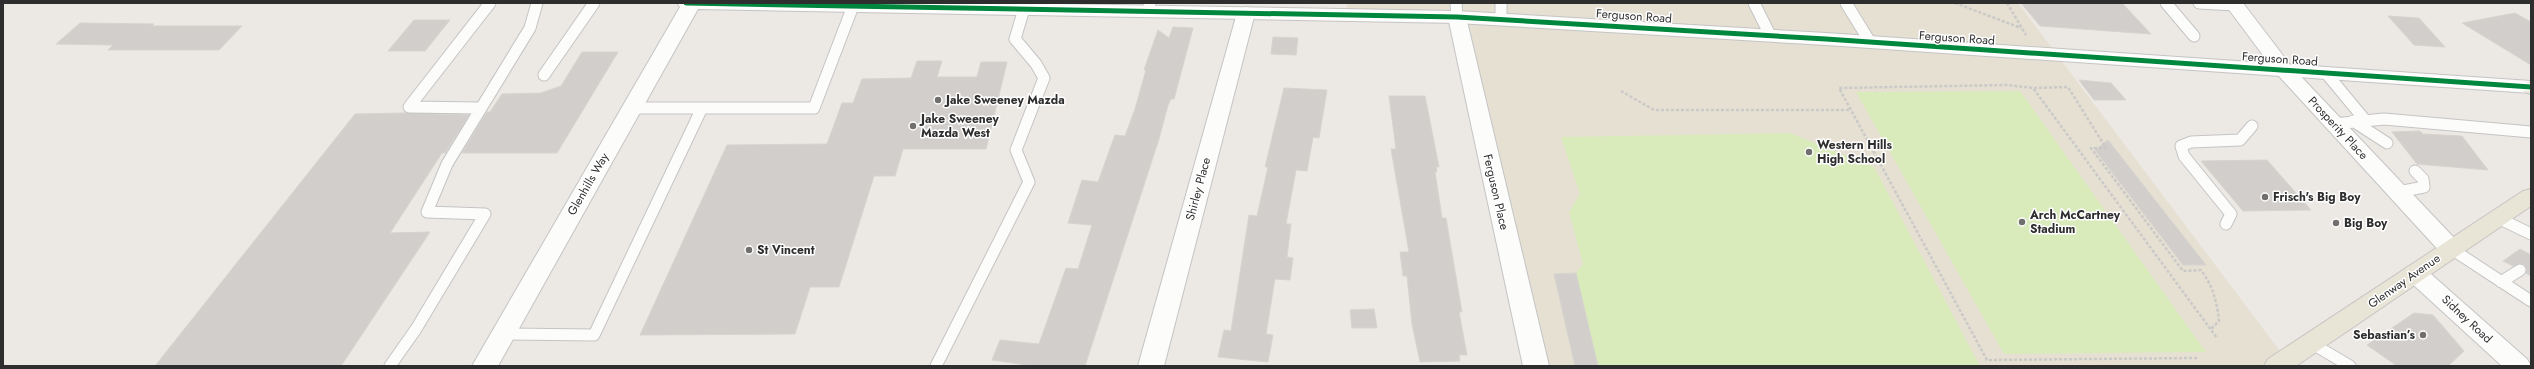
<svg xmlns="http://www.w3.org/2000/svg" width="2534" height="369" font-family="Jost,sans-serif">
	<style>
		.education { fill: #e6e0d3 }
		.pitch { fill: #d9eabb }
		.building { fill: #d1cecb; stroke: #d7d4d0 }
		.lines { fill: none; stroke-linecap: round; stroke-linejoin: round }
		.service-casing { stroke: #c5c4c5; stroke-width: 13 }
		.minor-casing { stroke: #c5c4c5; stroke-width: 2 }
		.tertiary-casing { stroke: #c5c4c5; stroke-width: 2 }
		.primary-casing { stroke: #c6c5c4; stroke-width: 2 }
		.path { stroke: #c9c9c8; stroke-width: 2.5; stroke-dasharray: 3 2; stroke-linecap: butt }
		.service { stroke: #fcfcfb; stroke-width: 11 }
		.minor { fill: #fcfcfb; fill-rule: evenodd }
		.tertiary { fill: #fcfcfb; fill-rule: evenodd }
		.primary { fill: #e8e4d6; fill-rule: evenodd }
		.cycleway-casing { stroke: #fff; stroke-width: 8 }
		.cycleway { stroke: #00873e; stroke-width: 5 }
		.poi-dot { fill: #706f6e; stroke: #fff; stroke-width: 1.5 }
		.labels { text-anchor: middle; stroke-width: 3; stroke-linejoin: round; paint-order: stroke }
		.street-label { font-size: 12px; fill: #2e2e2e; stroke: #fff }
		.poi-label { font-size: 12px; font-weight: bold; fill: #2e2e2e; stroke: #fff; text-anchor: start }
	</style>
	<rect width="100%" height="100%" fill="#ece8e4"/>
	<!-- education -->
	<path class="education" d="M1346,3H2018L2286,359L2277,366H1536L1457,17L1348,14Z"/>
	<!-- pitch -->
	<path class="pitch" d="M2020,91L2206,352L2004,354L1856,92Z
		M1790,133L1874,167L1980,366H1575L1554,274L1576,273L1583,264L1569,212L1580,194L1561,137Z"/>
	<!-- building -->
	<path class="building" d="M2021,3H2122L2151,34L2040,26Z
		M2515,13L2531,22V65L2462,23Z
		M2388,16L2419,18L2445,47L2414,45Z
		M414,20H450L425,51H388Z
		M80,23L154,24L152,26H242L219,50H108L113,45L56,44Z
		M1173,27L1193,28L1174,99H1171L1168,105L1159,139L1085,366H1033L992,360L1000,340L1039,344L1066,268L1078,269L1092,225L1068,223L1082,180L1098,182L1115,135L1125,136L1135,109L1146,70H1144L1158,30L1169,38Z
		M1273,37L1298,38L1296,55L1271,54Z
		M582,52H618L557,153H462L487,112H490L502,94L541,93L561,86Z
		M917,61H942L937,77H977L981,62H1007L986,149H903L895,176H874L839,287H810L795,334L640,335L727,145L827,144L842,103H853L862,79L911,78Z
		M2079,80L2111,83L2126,100H2094Z
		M1284,88L1327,90L1319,138L1313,137L1307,171L1296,170L1286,224H1291L1287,257L1293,258L1290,280L1275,279L1266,334L1273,335L1268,362L1218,357L1224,330L1231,331L1249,215L1257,216L1268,167H1265Z
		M1389,96H1425L1439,167H1436L1437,172H1435L1442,218H1446L1462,312H1459L1467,355H1459L1460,361L1420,362L1412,324L1407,276H1403L1400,252H1409L1391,149H1396Z
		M405,113L469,115L445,153H442L390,233L430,232L341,366H155L355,114Z
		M2420,131L2423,134L2462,136L2488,170L2417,164L2392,132Z
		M2108,140L2206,265H2183L2095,150Z
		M2267,160L2311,210L2243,211L2201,161Z
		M2520,249L2531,255V276L2526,273L2527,269L2524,264L2513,266L2503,261Z
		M1576,273L1598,366H1575L1554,274Z
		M1374,309L1377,328H1352L1350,310Z
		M2414,313L2433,315L2464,351L2448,366H2397L2367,345Z"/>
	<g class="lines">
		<defs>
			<path id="service" d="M1456,3L1457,17
				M1501,3V19
				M1754,3L1770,35
				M1846,3L1870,42
				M2166,3L2194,36
				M2199,3L2235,5
				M1148,11L1150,3
				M2326,73L2365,120
				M544,75L594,3
				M480,108L409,107L490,3
				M631,108H814L853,6
				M2353,121L2387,143
				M2334,124L2384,119L2531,132
				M2398,192L2424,187L2423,179L2415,171
				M2498,218L2531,234
				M2226,224L2231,214L2184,156L2181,146L2191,142L2240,140L2252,126
				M2450,248L2531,301
				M2501,282L2520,270
				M503,334L594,335L702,108
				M2311,343L2350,366
				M390,366L416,329L485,214L427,212L447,164L530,28L537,3
				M936,366L1029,182L1016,150L1044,78L1036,64L1015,39L1024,9"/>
			<path id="minor" d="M2224,3H2243L2291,66L2458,242L2462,248L2458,254L2450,256L2442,254L2277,74Z
				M1246,7L1253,9L1255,13L1164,366H1138L1237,13L1239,9Z
				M1457,11L1464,13L1466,17L1549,366H1523L1448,17L1450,13Z
				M2415,265L2423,267L2527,359L2531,366H2502L2407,279L2403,273L2407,267Z"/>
			<path id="tertiary" d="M677,3H996L1457,11L1826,33L2531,81V93L1826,45L1457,23L698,9L498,366H472L680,7Z"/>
			<path id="primary" d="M2531,81V94L2524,92L2520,87L2523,83Z
				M2531,189V206L2296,366H2264L2268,359L2523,191Z"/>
		</defs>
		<!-- service casing -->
		<use href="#service" class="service-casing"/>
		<!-- minor casing -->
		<use href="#minor" class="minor-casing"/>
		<!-- tertiary casing -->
		<use href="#tertiary" class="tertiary-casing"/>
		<!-- primary casing -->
		<use href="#primary" class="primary-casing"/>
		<!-- path -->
		<path class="path" d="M1955,3L2021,28
			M2007,3L2026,35
			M2034,88L2068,87L2106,148H2091L2183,271L2201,270C2213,286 2217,302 2219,321L2211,329
			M1621,91L1654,110H1850
			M2197,358L1987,360L1839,88L2007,85L2033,88L2217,338"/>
		<!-- service -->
		<use href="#service" class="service"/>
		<!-- minor -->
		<use href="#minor" class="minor"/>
		<!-- tertiary -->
		<use href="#tertiary" class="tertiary"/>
		<!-- primary -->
		<use href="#primary" class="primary"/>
		<defs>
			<path id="cycleway" d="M686,3L1457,17L1826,39L2531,87"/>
		</defs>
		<!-- cycleway casing -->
		<use href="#cycleway" class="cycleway-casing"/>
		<!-- cycleway -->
		<use href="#cycleway" class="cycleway"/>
	</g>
	<!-- markers -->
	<g class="poi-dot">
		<circle cx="938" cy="100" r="4"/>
		<circle cx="913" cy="126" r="4"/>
		<circle cx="1809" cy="152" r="4"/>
		<circle cx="2265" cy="197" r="4"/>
		<circle cx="2022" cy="222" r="4"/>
		<circle cx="2336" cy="223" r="4"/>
		<circle cx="749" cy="250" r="4"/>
		<circle cx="2423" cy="335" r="4"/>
	</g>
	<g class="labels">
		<!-- street labels -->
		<g class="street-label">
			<text transform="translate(1634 16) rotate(4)" y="4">Ferguson Road</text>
			<text transform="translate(1957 38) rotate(4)" y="4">Ferguson Road</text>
			<text transform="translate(2280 59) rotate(4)" y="4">Ferguson Road</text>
			<text transform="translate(2338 128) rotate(47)" y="4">Prosperity Place</text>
			<text transform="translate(588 184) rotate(-60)" y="4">Glenhills Way</text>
			<text transform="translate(1198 189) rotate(-75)" y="4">Shirley Place</text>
			<text transform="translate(1496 192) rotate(77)" y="4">Ferguson Place</text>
			<text transform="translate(2404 281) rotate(-35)" y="4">Glenway Avenue</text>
			<text transform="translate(2467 319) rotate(43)" y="4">Sidney Road</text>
		</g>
		<!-- poi labels -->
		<g class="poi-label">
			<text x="946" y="104">Jake Sweeney Mazda</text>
			<text x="921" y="123">Jake Sweeney<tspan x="921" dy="14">Mazda West</tspan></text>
			<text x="1817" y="149">Western Hills<tspan x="1817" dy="14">High School</tspan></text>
			<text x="2273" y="201">Frisch's Big Boy</text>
			<text x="2030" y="219">Arch McCartney<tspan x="2030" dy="14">Stadium</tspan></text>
			<text x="2344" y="227">Big Boy</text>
			<text x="757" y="254">St Vincent</text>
			<text x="2415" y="339" text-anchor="end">Sebastian’s</text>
		</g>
	</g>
	<!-- border -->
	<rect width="2534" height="369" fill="none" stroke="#2e2e2e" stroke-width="8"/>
</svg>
